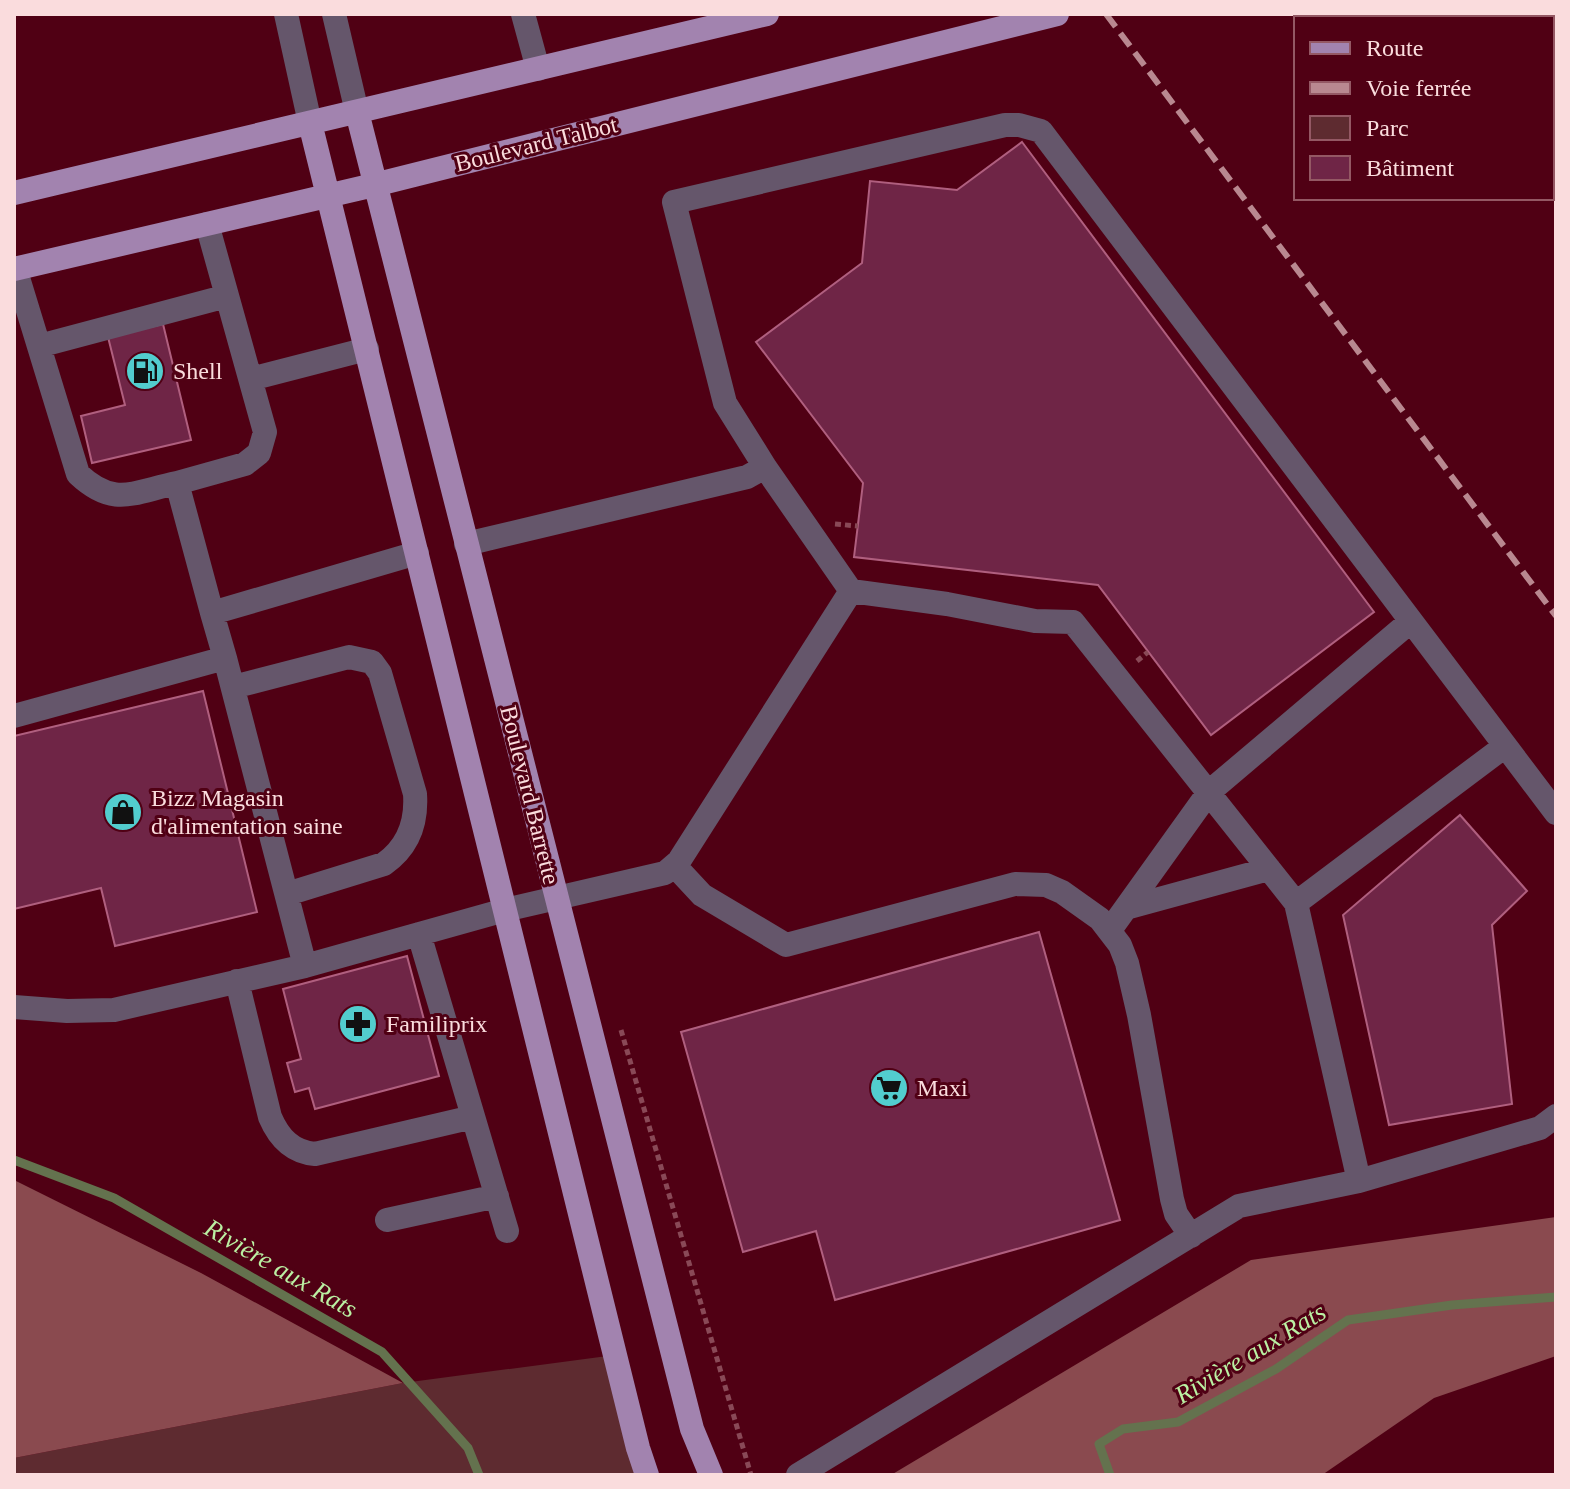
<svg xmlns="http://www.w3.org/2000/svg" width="1570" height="1489" font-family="Georgia,serif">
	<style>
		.green { fill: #5e2b30 }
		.forest { fill: #8a4a4f }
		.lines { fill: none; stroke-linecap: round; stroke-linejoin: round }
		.stream { stroke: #64724e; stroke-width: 9 }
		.building { fill: #6f2546; stroke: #b05f7f; stroke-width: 2 }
		.path { stroke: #894957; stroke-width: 5; stroke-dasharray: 6 4; stroke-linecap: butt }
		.minor { stroke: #65566b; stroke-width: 24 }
		.major { stroke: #a283af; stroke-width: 24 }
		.rail { stroke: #b98890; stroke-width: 6; stroke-dasharray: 16 8; stroke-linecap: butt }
		.labels { text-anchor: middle; stroke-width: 6; stroke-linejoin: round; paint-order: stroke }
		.street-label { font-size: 24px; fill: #fadcdd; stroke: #500014 }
		.poi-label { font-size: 24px; fill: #fadcdd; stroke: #500014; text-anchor: start }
		.water-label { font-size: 26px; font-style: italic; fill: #bbf0a3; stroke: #500014 }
	</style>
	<rect width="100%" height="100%" fill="#500014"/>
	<!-- green -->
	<path class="green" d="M615,1355L647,1475H14V1458L403,1383Z"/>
	<!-- forest -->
	<path class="forest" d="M14,1180L201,1273L403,1383L14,1458Z
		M1556,1217V1356L1434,1398L1322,1475H891L1251,1260Z"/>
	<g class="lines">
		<!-- stream -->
		<path class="stream" d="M14,1160L114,1198L382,1352L468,1448L479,1475
			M1110,1475L1099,1444L1123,1429L1178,1422L1276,1369L1348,1320L1452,1305L1556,1297"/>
	</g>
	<!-- building -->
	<path class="building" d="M1022,142L1374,612L1211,735L1098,585L854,557L863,483L756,342L862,263L870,181L957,190Z
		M163,324L191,440L92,463L81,416L125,405L108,337Z
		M203,691L257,912L115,946L101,888L14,909V736Z
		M1460,815L1527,891L1492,925L1512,1104L1389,1125L1343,915Z
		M1039,932L1120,1220L835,1300L816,1231L743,1252L681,1032Z
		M407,956L439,1076L315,1109L309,1088L295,1092L287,1063L301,1059L283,989Z"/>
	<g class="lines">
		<!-- path -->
		<path class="path" d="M835,524L858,526
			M1137,661L1148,652
			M621,1030L751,1475"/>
		<!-- minor -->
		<path class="minor" d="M286,14L310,123
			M334,14L357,112
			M523,14L538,69
			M207,224L265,432L259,453L245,464L177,483L212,613
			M15,268L78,474C114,508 133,492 177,483
			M39,346L227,296
			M251,379L367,349
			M765,467L725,403L674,202L1005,125H1019L1041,131L1556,813
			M225,658L305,966L505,910L665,873L679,861L851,591L765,467L747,477L466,544
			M233,687L349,657L372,662L380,673L415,794C417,823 408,847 384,864L287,894
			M14,716L225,658L212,613L417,553
			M675,866L702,895L786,945L1015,884L1046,885L1062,892L1100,919L1120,945L1127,963L1139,1015L1172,1199L1176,1214L1191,1236
			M1296,903L1505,746
			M1126,908L1269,869
			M1110,930L1209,792L1411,621
			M419,934L507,1231
			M237,981L270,1117C279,1138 292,1152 315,1154L473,1117
			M14,1007L67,1011L114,1010L305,966
			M1359,1181L1540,1128L1556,1116
			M387,1220L497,1196
			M798,1475L1239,1206L1359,1181L1296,903L1073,622L1035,621L947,604L851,591"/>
		<!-- major -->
		<path class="major" d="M357,112L692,1429L711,1475
			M310,123L638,1448L647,1475
			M14,193L767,14
			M14,269L374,185L1057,14"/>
		<!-- rail -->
		<path class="rail" d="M1106,14L1556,616"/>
	</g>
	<!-- icons -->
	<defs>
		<symbol id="fuel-disc" viewBox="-11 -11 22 22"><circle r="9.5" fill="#52cdce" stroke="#500014"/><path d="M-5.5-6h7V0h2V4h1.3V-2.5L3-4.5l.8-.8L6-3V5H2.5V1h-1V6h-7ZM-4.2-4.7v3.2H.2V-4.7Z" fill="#111"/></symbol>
		<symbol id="shop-disc" viewBox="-11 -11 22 22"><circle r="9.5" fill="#52cdce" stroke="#500014"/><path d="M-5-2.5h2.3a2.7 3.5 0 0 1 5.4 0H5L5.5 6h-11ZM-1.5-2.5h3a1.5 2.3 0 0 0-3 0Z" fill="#111"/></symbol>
		<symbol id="pharmacy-disc" viewBox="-11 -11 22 22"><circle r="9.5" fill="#52cdce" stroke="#500014"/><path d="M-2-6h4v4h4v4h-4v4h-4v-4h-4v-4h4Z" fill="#111"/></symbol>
		<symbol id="supermarket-disc" viewBox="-11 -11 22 22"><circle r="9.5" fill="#52cdce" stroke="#500014"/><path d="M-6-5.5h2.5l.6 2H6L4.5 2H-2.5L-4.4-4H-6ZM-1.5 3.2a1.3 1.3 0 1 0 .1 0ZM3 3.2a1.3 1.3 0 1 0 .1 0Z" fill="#111"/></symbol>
	</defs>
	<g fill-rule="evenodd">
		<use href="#fuel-disc" x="123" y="349" width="44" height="44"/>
		<use href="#shop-disc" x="101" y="790" width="44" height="44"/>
		<use href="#pharmacy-disc" x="336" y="1002" width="44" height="44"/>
		<use href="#supermarket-disc" x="867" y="1066" width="44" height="44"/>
	</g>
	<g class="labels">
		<!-- street labels -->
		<g class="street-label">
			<text transform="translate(536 144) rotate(-14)" y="8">Boulevard Talbot</text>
			<text transform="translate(530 795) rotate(76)" y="8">Boulevard Barrette</text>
		</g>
		<!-- poi labels -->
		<g class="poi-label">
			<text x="173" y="379">Shell</text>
			<text x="151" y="806">Bizz Magasin<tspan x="151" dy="28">d'alimentation saine</tspan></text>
			<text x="386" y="1032">Familiprix</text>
			<text x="917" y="1096">Maxi</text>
		</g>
		<!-- water labels -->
		<g class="water-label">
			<text transform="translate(281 1268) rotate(30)" y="9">Rivière aux Rats</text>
			<text transform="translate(1250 1353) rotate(-31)" y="9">Rivière aux Rats</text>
		</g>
	</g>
	<!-- border -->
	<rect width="1570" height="1489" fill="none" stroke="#fadcdd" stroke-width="32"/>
	<!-- legend -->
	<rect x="1294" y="16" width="260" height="184" fill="#500014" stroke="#945864" stroke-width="2"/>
	<rect x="1310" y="42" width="40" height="12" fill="#a283af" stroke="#945864" stroke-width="2"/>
	<text x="1366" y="56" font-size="24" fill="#fadcdd">Route</text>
	<rect x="1310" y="82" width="40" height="12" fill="#b98890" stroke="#945864" stroke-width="2"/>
	<text x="1366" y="96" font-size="24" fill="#fadcdd">Voie ferrée</text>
	<rect x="1310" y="116" width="40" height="24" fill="#5e2b30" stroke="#945864" stroke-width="2"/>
	<text x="1366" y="136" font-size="24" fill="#fadcdd">Parc</text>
	<rect x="1310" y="156" width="40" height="24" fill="#6f2546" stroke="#945864" stroke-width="2"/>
	<text x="1366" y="176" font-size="24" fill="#fadcdd">Bâtiment</text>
</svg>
